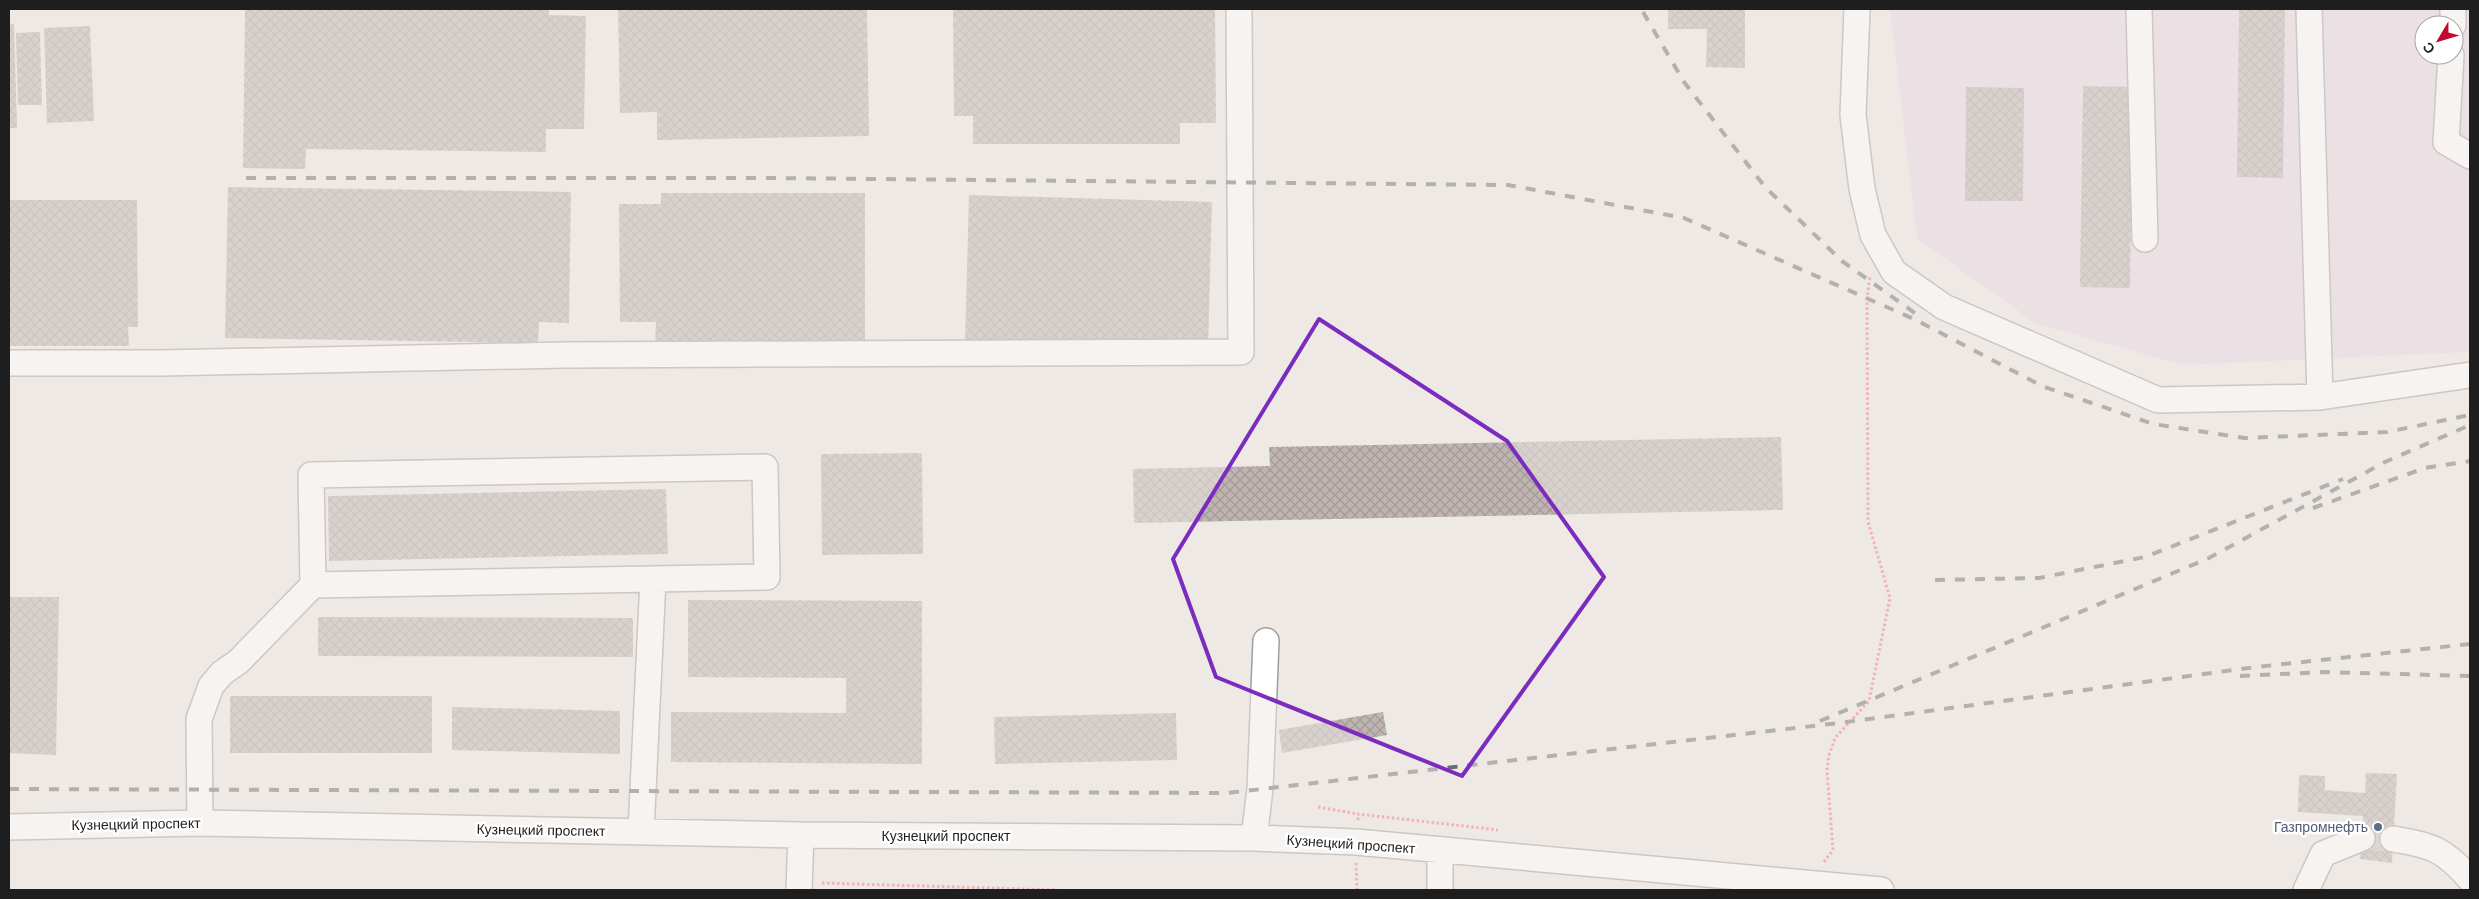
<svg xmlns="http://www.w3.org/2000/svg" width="2479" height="899" font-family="Helvetica,sans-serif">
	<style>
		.industrial { fill: #e7d7e7; fill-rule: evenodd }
		.building { fill: url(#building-cross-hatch) }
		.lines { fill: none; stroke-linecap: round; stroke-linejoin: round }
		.minor-tunnel { stroke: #c4c0bc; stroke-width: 25; stroke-dasharray: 25 12; stroke-linecap: butt }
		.minor-casing { stroke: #9f9f9f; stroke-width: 28 }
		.path { stroke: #f3717e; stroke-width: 3; stroke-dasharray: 2.5 2.5; stroke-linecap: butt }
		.minor { stroke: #fff; stroke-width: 25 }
		.rail { stroke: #6c6c6c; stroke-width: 4; stroke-dasharray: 10 10; stroke-linecap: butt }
		.marked { fill: none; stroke: #7b2cbf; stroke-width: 4; stroke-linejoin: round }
		.service-dot { fill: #5c6f8a; stroke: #fff; stroke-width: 2 }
		.labels { text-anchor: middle; stroke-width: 5; stroke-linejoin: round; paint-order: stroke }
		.street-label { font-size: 14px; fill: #1e1e1e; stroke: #fff }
		.service-label { font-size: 14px; fill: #4e5e75; stroke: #fff; text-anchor: end }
	</style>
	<defs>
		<pattern id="building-cross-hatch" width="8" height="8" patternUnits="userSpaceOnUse" patternTransform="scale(1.25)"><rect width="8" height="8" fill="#bfb4b1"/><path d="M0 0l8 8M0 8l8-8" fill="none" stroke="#a49a98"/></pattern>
	</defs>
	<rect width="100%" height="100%" fill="#eee9e4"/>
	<!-- industrial -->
	<path class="industrial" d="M1890,9H2470V352L2183,365L2037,324L1917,239ZM2424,25H2454V55H2424Z"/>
	<!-- building -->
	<path class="building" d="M245,9H549V15L586,16L584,129H546V152L306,149L305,169L243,168Z
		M618,9H867L869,136L657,140V112L620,113Z
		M953,9H1215L1216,123H1180V144H973V116H954Z
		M1668,9H1745V68L1706,67L1707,29H1668Z
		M2239,9H2285L2283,178L2237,177Z
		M9,24H14L17,128H9Z
		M90,26L94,121L47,123L44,28Z
		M40,32L42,105H18L16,33Z
		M2083,86L2133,87L2130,288L2080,287Z
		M1966,87L2024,88L2023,201H1965Z
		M228,187L571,192L569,323L539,322L538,343L225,338Z
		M661,193H865V345H655L656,322H620L619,204H661Z
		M969,195L1212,202L1208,350L965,343Z
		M9,200H137L138,327H128L129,346H9Z
		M1781,437L1783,510L1134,523L1133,469L1270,466L1269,447Z
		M922,453L923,554L822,555L821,454Z
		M666,489L668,554L329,561L328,496Z
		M9,597H59L56,755L9,753Z
		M688,600L922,601V764L671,762V712L846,713V678L688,677Z
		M318,617L633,618V657L318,656Z
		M230,696H432V753H230Z
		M452,707L620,711V754L452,750Z
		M1383,712L1387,735L1282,753L1279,730Z
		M1176,713L1177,760L995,764L994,717Z
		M2366,773L2397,774L2392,863L2360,859L2363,816L2298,812L2299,775L2325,776V790L2365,793Z"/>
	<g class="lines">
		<!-- minor-tunnel -->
		<path class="minor-tunnel" d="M2362,838L2393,839"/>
		<defs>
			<path id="minor" d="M1857,9L1853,115L1862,189L1873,235L1894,272L1944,307L2158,400L2320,397L2470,375
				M2139,9L2145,239
				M2309,9L2320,397
				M2453,25V9
				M2451,55L2446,142L2470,156
				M9,363H161L565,355L1241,352L1239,9
				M200,823L199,719L211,686L222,673L238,662L313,585
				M9,827L200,823L801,835L1254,838L1356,842L1881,890
				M641,832L653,579L767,577L765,467L311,475L313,585L653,579
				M1254,838L1260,789L1266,641
				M2393,839C2431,845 2444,849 2470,879
				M799,890L801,835
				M1440,890V850
				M2306,890L2323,854L2362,838"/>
		</defs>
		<!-- minor casing -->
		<use href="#minor" class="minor-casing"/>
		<!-- path -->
		<path class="path" d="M1318,807L1358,814
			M1358,820V814L1498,830
			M1824,862L1833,850L1827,770L1829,755L1835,738L1869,701L1890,598L1868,522L1867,298L1870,276
			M1356,863L1357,890
			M822,883L1057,890"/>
		<!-- minor -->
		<use href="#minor" class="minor"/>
		<!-- rail -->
		<path class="rail" d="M1643,12L1684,82L1765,187L1842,261L1919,316
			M246,178H771L1508,185L1684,218L1914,319L2042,386L2153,424L2245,438L2387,432L2470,415
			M2313,508L2425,468L2470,461
			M1935,580L2039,578L2145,557L2343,479
			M2240,676L2325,672L2470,676
			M1820,721L2209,558L2385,462L2470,425
			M9,789L1227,793L1839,723L2256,667L2470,644"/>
	</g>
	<!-- marked area -->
	<path d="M0 0H2479V899H0ZM1319,319L1507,441L1604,577L1462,776L1216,677L1173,559Z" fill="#eee9e4" fill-opacity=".55" fill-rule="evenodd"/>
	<path class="marked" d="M1319,319L1507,441L1604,577L1462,776L1216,677L1173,559Z"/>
	<!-- markers -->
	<circle class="service-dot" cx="2378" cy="827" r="5"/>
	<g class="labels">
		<!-- street labels -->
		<g class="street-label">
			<text transform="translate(136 824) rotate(-1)" y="5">Кузнецкий проспект</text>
			<text transform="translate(541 830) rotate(1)" y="5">Кузнецкий проспект</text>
			<text x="946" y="841">Кузнецкий проспект</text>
			<text transform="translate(1351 844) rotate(4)" y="5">Кузнецкий проспект</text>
		</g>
		<!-- service labels -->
		<g class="service-label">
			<text x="2368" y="832">Газпромнефть</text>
		</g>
	</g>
	<!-- border -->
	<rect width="2479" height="899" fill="none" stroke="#1e1e1e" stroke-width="20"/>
	<!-- north arrow -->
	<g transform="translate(2439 40) rotate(232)"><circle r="24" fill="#ffffff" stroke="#a5a5a5"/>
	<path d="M0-4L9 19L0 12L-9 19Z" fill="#c2092f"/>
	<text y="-8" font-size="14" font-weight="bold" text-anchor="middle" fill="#1e1e1e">С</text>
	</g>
</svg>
